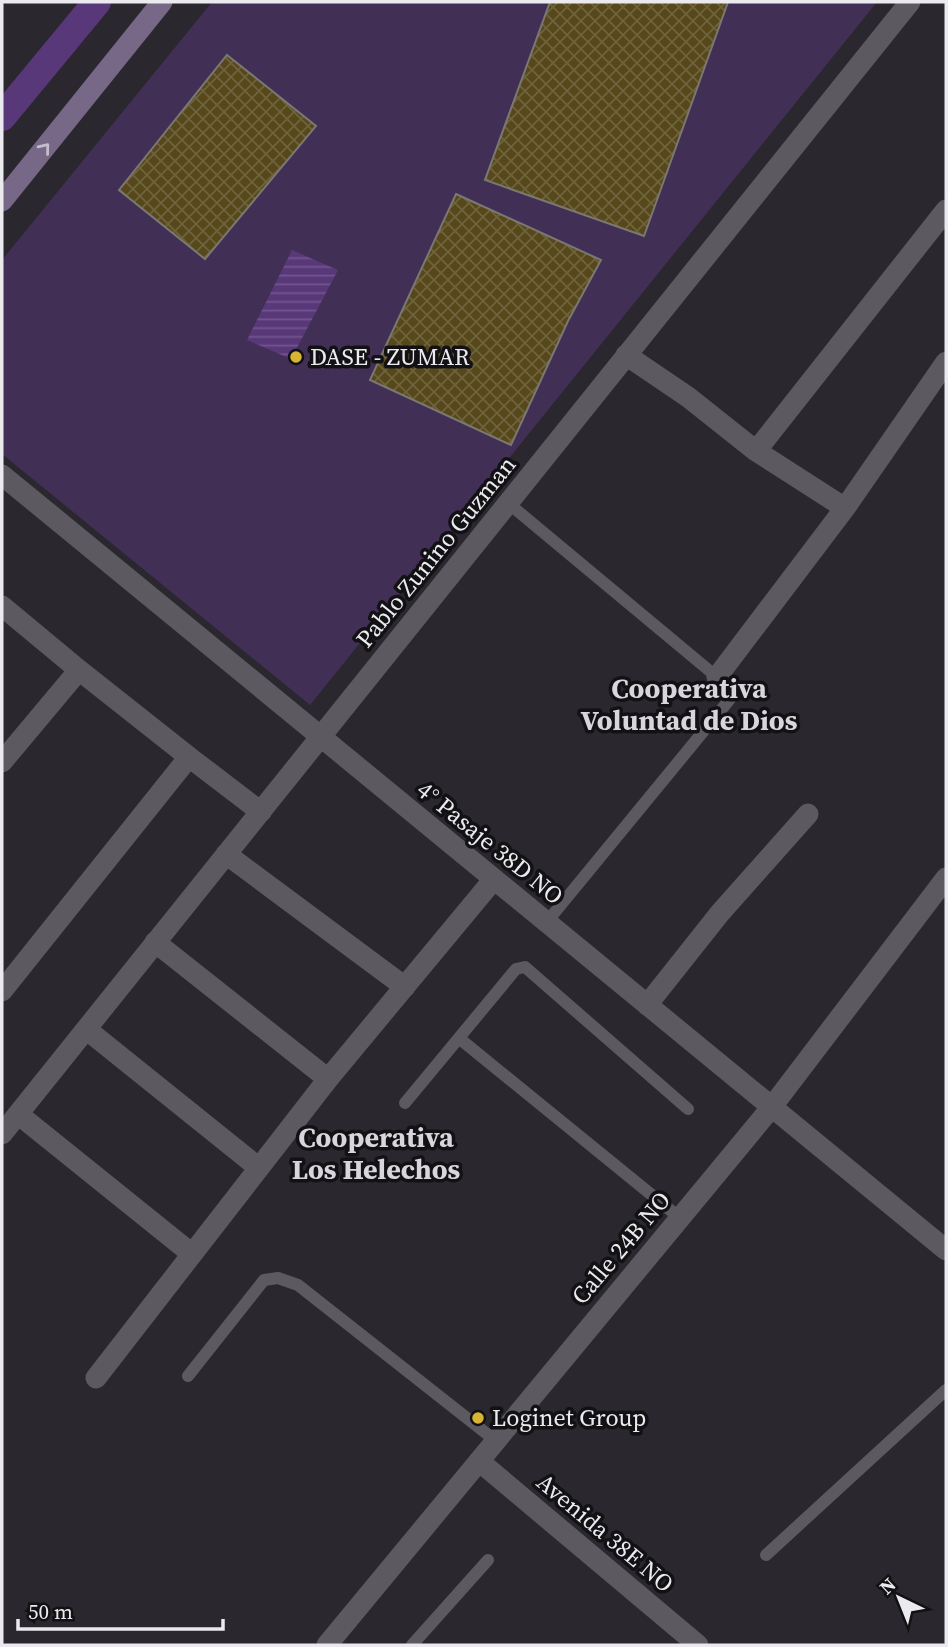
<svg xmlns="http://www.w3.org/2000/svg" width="948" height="1647" font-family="'Source Serif 4',serif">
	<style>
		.garden { fill: #422f56 }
		.water { fill: url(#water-rules) }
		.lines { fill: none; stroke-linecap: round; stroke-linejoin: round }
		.canal { stroke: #593879; stroke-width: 28 }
		.building { fill: url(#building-cross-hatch); stroke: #7b7871; stroke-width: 2 }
		.service { stroke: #5d5960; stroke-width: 12 }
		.minor { stroke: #5d5960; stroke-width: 21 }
		.secondary { stroke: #786888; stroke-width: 21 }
		.oneway { stroke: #c3bcca }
		.poi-dot { fill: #d8b434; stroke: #121114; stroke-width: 2.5 }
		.labels { text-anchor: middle; stroke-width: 7; stroke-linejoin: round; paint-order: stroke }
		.poi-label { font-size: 24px; fill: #ebeaee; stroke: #121114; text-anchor: start }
		.street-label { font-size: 24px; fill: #ebeaee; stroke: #121114 }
		.quarter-label { font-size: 28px; font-weight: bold; fill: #d9d5dd; stroke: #121114 }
	</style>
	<defs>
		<pattern id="water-rules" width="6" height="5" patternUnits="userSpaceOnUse" patternTransform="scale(1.75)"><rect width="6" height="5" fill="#593879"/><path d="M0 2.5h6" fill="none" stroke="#71558c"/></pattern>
		<pattern id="building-cross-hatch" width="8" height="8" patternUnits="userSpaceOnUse" patternTransform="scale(1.75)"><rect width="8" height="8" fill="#56481b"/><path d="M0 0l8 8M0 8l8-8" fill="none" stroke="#6e633c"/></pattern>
	</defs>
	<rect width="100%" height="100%" fill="#2a272e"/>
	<!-- garden -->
	<path class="garden" d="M212,2H877L310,705L2,454V260Z"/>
	<!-- water -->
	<path class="water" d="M292,250L338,270L291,359L247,340Z"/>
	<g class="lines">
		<!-- canal -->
		<path class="canal" d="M2,117L97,2"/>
	</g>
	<!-- building -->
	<path class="building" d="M550,2H728L644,236L485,180Z
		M227,55L316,126L205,259L119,190Z
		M456,194L601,260L568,321L511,445L370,380Z"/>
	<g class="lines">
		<!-- service -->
		<path class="service" d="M508,503L717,677L730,699L546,923
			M460,1039L680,1218
			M405,1103L516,969L525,967L688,1109
			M188,1376L264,1280L278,1278L298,1285L496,1441
			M766,1555L946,1390
			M412,1645L488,1560"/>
		<!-- minor -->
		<path class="minor" d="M626,355L688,397L756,451L845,508
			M756,451L946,210
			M2,475L946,1250
			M2,606L79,670L189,757L2,991
			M717,677L845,508L946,362
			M189,757L261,812
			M2,762L79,670
			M226,854L405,987
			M155,942L328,1079
			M647,1005L720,913L808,814
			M86,1029L259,1168
			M18,1114L192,1254
			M2,1134L910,2
			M96,1378L328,1079L494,879
			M479,1461L698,1645
			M327,1645L771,1108L946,878"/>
		<!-- secondary -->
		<path class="secondary" d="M2,201L162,2"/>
	</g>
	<!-- one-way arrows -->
	<defs><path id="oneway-chevron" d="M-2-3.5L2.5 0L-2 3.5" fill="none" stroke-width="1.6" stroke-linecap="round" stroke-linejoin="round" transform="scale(1.75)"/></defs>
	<use class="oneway" href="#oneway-chevron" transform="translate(45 148) rotate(-51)"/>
	<!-- markers -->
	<g class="poi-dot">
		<circle cx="296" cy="357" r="7"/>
		<circle cx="478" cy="1418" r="7"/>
	</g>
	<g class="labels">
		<!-- poi labels -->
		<g class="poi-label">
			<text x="310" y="365">DASE - ZUMAR</text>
			<text x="492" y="1426">Loginet Group</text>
		</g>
		<!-- street labels -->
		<g class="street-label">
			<text transform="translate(436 552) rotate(-51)" y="8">Pablo Zunino Guzman</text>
			<text transform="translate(490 843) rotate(39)" y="8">4° Pasaje 38D NO</text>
			<text transform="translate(621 1248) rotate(-50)" y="8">Calle 24B NO</text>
			<text transform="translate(605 1533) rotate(40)" y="8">Avenida 38E NO</text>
		</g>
		<!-- quarter labels -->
		<g class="quarter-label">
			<text x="689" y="698">Cooperativa<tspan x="689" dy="32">Voluntad de Dios</tspan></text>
			<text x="376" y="1147">Cooperativa<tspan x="376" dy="32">Los Helechos</tspan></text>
		</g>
	</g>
	<!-- border -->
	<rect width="948" height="1647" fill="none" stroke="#ebeaee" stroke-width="7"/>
	<!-- north arrow -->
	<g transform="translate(899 1598) rotate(317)" stroke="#121114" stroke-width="5" paint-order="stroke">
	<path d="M0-5L12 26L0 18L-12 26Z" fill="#ebeaee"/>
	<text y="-10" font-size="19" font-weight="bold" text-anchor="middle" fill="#ebeaee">N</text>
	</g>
	<!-- scale -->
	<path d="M18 1619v10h205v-10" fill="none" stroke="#ebeaee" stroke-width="3.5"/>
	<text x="28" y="1619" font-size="21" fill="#ebeaee" stroke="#121114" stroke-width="5" paint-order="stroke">50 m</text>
</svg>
